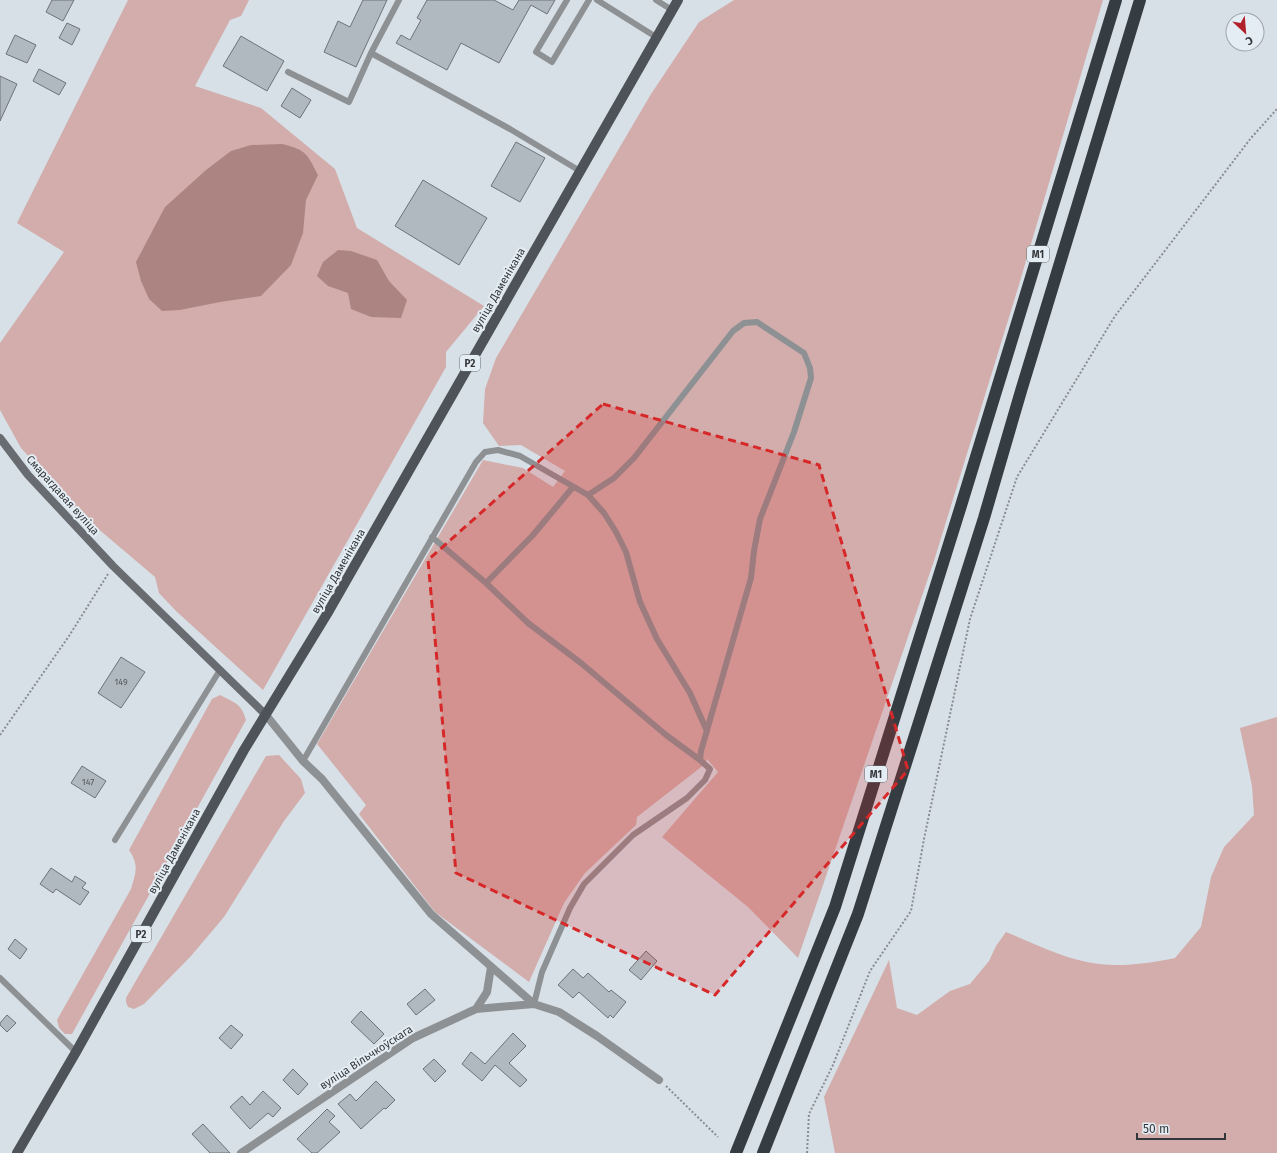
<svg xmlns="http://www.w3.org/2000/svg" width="1277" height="1153" font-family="'Fira Sans',sans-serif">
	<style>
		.green { fill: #d2adab }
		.water { fill: #ac8582 }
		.building { fill: #b1b9c0; stroke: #6c7379 }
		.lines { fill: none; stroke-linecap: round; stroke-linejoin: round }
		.path { stroke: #878d92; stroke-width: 2; stroke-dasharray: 2 2; stroke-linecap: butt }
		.lane { stroke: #8e9194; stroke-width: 6 }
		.street { stroke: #8e9194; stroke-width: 8 }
		.secondary { stroke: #686c71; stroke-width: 8 }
		.primary { stroke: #4d5358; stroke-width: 10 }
		.highway { stroke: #363d42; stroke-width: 12 }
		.marked { fill: #d62828; fill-opacity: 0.2; stroke: #d62828; stroke-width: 3; stroke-dasharray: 8 5; stroke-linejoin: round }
		.labels { text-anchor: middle; stroke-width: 4; stroke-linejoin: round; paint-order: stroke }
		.number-label { font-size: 9px; fill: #53585c }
		.shield { fill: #e4edf4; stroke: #696e72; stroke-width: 1 }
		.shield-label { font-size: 10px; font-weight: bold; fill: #34373a }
		.street-label { font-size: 11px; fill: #34373a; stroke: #e4edf4 }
	</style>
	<rect width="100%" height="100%" fill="#d7e0e7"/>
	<!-- green -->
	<path class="green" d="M128,0H249L241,16L230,20L195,86L261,108L335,169L357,228L484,306L446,352V367L263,690L176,611L159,593L155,577L83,516L21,448L0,410V343L64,252L17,223Z
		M734,0H1103L1018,288L934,561L798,958L748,907L662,837L718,772L707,759L705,764L637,817L636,825L585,873L564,903L529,982L435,912L359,814L366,805L317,744L483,460L523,468L553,487L565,471L521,445L499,446L483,423L485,389L496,358L651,94L699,22Z
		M220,695C235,703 241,703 246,720L72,1034H65L59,1028L57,1020L131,889C136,872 139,865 129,850L212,699Z
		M1277,717V1153H835L824,1097L889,960L897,1008L917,1015L950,991L970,984L989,961L996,946L1006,932C1035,944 1066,960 1099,964C1124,967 1150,963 1175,958L1201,927L1211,877L1224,847L1254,815L1252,786L1240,728Z
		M279,755L301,779L305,793L284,821L224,917L191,956L144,1004L134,1009L128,1007L126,1002V998L266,756Z"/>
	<!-- water -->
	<path class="water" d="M282,144C307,150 307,154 318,175L306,200L303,233L291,265L261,296L220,302L180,310L162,311L149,299L141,281L136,262L165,207L206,170L231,151L251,145Z
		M338,250L351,251L377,260L389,281L407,300L401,318L371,317L351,309L348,293L328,286L317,276L323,262Z"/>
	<!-- building -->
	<path class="building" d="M52,0H74L63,21L46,12Z
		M363,0H387L356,67L324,52L338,21L350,27Z
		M427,0H494L513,10L519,0H555L547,14L531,5L499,63L461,43L447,70L396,43L401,35L410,40L421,20L417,18Z
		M67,23L80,29L72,45L59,38Z
		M15,35L36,45L27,63L6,54Z
		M241,36L284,61L267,91L223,66Z
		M39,69L66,83L59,95L33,81Z
		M0,76L17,84L0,121Z
		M292,88L311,100L300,118L281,106Z
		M516,142L545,158L520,202L491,186Z
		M423,180L487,218L459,265L395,226Z
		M121,657L145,672L121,708L98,693Z
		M82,766L106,781L95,798L71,783Z
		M51,868L72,882L75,876L86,883L82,888L89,892L80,905L56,889L53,893L40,884Z
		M15,939L27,949L20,959L8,949Z
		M646,951L657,961L641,980L629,970Z
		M573,969L583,978L588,973L609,992L611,990L626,1002L613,1018L610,1015L608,1018L579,992L573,998L558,985Z
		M425,989L435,1000L416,1015L407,1004Z
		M361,1011L384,1034L374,1044L351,1022Z
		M7,1015L16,1023L7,1032L0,1025V1023Z
		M231,1025L243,1035L231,1049L219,1038Z
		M513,1033L526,1046L509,1063L527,1080L520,1087L495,1065L482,1081L462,1064L471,1052L485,1064Z
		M434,1059L446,1071L435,1082L423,1069Z
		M293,1069L308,1084L298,1095L283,1080Z
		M376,1081L395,1100L386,1109L384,1108L361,1129L338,1104L350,1094L356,1101Z
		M263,1091L281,1108L273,1117L268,1113L250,1129L230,1107L242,1096L250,1105Z
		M327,1109L335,1116L329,1122L340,1132L317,1153H312L297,1139Z
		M203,1124L230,1153H210L192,1134Z"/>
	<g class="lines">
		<!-- path -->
		<path class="path" d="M0,735L69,636L108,574
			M666,1086L718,1137
			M807,1153L809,1114L833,1065L870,971L911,911L924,839L970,619L1017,477L1115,316L1251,138L1277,109"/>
		<!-- lane -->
		<path class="lane" d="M399,0L371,53L510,129L580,171
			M567,0L536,52L552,62L589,0
			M597,0L656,37
			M656,0L672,10
			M288,72L349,102L371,53
			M588,495L604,513L616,532L626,552L640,602L657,639L690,693L707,731
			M432,537L486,583L533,535L573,487
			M486,583L528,623L581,663L666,735L700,760
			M303,761L476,462L485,452L498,450L520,456L588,495L614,478L634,458L733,331L744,323L757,322L804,353L810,368L811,378L794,432L760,519L754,551L751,578L701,751L700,760L710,769L705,780L687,798L633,835L584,884L570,908L542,972L534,1004
			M115,840L220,670
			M0,978L76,1052"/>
		<!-- street -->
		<path class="street" d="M266,715L303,761L322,779L431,914L534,1004
			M476,1009L487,992L491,967
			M241,1153L413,1038L476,1009L534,1004L559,1012L597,1036L659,1080"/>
		<!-- secondary -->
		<path class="secondary" d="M0,438L28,475L113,566L266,715"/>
		<!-- primary -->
		<path class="primary" d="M17,1153L76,1052L244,750L327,614L678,0"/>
		<!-- highway -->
		<path class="highway" d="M736,1153L835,907L960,509L1116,0
			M763,1153L858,914L984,518L1021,391L1140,0"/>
	</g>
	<!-- marked area -->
	<path class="marked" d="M603,404L819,465L908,770L715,995L456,873L428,560Z"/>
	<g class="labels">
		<!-- number labels -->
		<g class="number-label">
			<text x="121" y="685">149</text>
			<text x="88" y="785">147</text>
		</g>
		<!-- shield labels -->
		<g class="shield">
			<rect x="1027" y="246" width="22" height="16" rx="3"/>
			<rect x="460" y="355" width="20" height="16" rx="3"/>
			<rect x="865" y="766" width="22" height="16" rx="3"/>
			<rect x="131" y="926" width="20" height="16" rx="3"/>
		</g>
		<g class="shield-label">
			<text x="1038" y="258">М1</text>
			<text x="470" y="367">Р2</text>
			<text x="876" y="778">М1</text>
			<text x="141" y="938">Р2</text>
		</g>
		<!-- street labels -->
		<g class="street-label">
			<text transform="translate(498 290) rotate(-60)" y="4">вуліца Даменікана</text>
			<text transform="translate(63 495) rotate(48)" y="4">Смарагдавая вуліца</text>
			<text transform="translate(338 571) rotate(-60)" y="4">вуліца Даменікана</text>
			<text transform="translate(174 851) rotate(-61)" y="4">вуліца Даменікана</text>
			<text transform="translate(366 1057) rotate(-33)" y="4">вуліца Вільчкоўскага</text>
		</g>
	</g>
	<!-- north arrow -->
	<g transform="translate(1245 32) rotate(154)"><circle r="19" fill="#e4edf4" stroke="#9ea4aa"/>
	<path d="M0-3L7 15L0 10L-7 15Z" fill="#b2202c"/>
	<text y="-6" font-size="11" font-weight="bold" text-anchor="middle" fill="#34373a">С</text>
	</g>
	<!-- scale -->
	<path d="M1137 1133v6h88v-6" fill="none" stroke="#34373a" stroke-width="2"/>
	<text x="1143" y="1133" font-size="12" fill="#34373a" stroke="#e4edf4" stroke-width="3" paint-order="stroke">50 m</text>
</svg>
